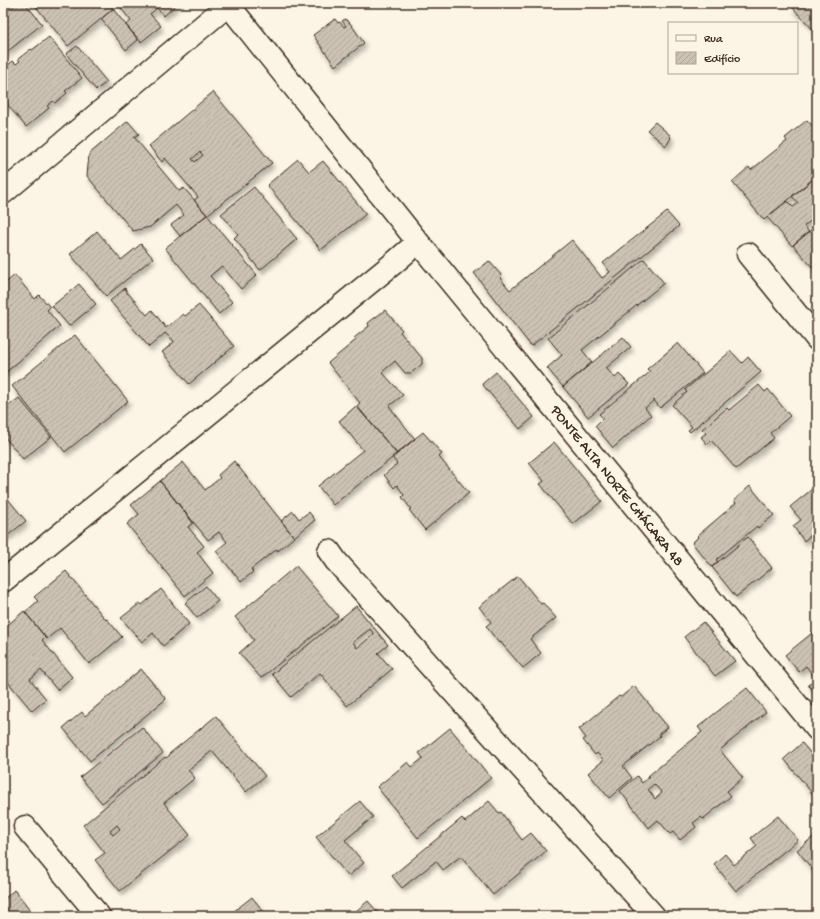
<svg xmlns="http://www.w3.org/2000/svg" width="820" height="919" font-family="'Gochi Hand',sans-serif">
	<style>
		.building { fill: url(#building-hatch); stroke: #3b2a1e; fill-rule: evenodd; filter: url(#shadow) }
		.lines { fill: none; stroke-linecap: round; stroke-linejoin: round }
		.minor-casing { stroke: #3b2a1e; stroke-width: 25 }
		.minor { stroke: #fcf5e5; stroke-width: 22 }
		.labels { text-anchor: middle; stroke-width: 3.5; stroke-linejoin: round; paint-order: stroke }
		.street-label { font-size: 15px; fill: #3b2a1e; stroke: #fcf5e5 }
	</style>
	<defs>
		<pattern id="building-hatch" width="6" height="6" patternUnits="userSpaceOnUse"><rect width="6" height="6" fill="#ccc2b3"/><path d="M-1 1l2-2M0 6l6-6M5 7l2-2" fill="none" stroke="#b0a79a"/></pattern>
		<filter id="shadow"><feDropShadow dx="2.5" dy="4.5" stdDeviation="2" flood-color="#0004"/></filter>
	</defs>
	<rect width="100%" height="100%" fill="#fcf5e5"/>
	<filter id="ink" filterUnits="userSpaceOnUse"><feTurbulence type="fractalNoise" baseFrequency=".025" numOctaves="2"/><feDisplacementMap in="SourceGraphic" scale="8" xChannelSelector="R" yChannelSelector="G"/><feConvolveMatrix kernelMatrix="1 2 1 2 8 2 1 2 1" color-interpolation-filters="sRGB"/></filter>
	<g filter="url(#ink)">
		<!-- building -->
		<path class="building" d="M17,3H25L42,24L3,55V15Z
			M33,3H108L113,9L68,46Z
			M117,3H178L164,16L157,8L150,14L161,26L141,42L126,25L131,21Z
			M797,3H817V34L792,7Z
			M113,9L138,40L126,50L101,19Z
			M335,19L338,23L340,22L344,27L346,26L342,21L345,19L350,23L364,43L335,66L313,35Z
			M49,37L82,78L65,91L67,93L55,103L53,101L47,106L49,108L26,127L7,104L8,103L3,97V75L6,73L3,69L13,61L16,64L20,61L18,59L31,49L32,50Z
			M77,46L107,82L96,90L66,54Z
			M213,92L272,163L207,215L194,200L198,197L165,158L162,162L149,146ZM200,152L203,155L195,162L192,159Z
			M807,120L817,131V176L764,220L732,182L749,167L751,170L787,141L785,138Z
			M128,121L139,134L134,137L179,191L184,188L207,215L180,236L171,225L184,215L176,205L150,227L133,231L87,176L89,154Z
			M655,122L671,136L670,137L671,138L666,146L647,130Z
			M298,159L309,172L323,161L366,214L321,250L267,185Z
			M817,176V216L804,226L809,232L792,246L767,217L787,201L793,207L798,203L792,196Z
			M254,187L297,239L260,270L234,238L238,234L221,214Z
			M667,212L679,226L531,346L474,273L489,261L502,276L500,278L510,290L572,240L602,278L610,272L603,263Z
			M207,215L257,275L241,289L222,266L210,276L232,302L219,314L165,248Z
			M817,225V269L814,266L813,268L793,245Z
			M97,231L121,260L141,244L153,258L106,296L70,254Z
			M644,259L664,283L582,350L592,362L563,387L547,368L562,355L548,338Z
			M15,275L35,299L39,295L50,307L47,310L60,326L4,374L3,285Z
			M79,284L96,304L69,326L52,306Z
			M125,288L128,294V293L147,315L152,310L166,328L183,314L185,316L199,305L234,346L189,384L162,352L174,342L173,340L165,333L149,347L110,301Z
			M385,310L402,330L400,332L422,358V364L411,373H405L395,361L382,372L403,395L389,406L415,439L397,454L357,406L360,403L328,363L356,340L354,338L369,326L368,323Z
			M75,335L128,401L65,452L12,386Z
			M623,337L631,347L606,368L615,378L619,374L629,384L588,417L563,387Z
			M678,343L703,373L660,408L654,400L645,408L651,415L613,448L595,426L603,418L599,414L650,372L647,369Z
			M731,351L742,363L748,357L761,372L690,432L688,430L692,427L672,405L687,392L685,390Z
			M496,372L534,417L520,429L482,384Z
			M759,385L765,392L768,389L790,416L770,433L774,438L736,469L711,440L707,444L701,437L706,433L702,429L727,408L729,410Z
			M19,398L51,437L23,459L3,435V410Z
			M356,406L397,454L333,505L318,486L363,450L339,421Z
			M423,432L442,454L439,457L469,493L425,530L409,510L411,509L402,497L404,495L397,485L394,488L384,475L397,464L392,457Z
			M554,442L602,501L573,524L540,484L544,481L529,463Z
			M234,461L294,537L278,551L277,549L251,569L253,572L241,582L216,551L227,542L219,532L208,540L160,481L183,462L205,490L220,478L218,475Z
			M160,481L193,523L188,527L204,546L197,552L213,573L185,596L127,524L139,514L131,505Z
			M817,485V530L804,541L793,526L801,520L790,507Z
			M750,486L774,515L758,528L757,526L716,560L718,562L712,567L692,543L698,537L697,536L736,503L734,500Z
			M3,493L26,521L3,539Z
			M293,511L299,519L309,512L315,520L294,537L281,521Z
			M748,537L772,568L736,597L712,567Z
			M296,566L338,616L261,678L239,653L254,640L235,617Z
			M66,571L106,620L107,619L122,637L89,664L60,628L47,639L25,612L38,601L34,597Z
			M518,576L541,604L543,603L556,618L530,639L541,653L523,668L503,645L501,642L499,643L498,642L486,626L491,622L479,607Z
			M206,586L218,601L197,618L185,603Z
			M161,589L189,624L163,646L153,633L142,642L121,618L140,603L142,605Z
			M356,606L388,645L378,653L392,669L347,706L320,673L291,697L272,674ZM370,629L374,634L357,648L353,642Z
			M24,611L45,637L42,640L72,677L57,690L41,670L30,679L46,699L32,711L3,676V629Z
			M703,622L735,661L715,676L684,637Z
			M817,629V670L812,674L806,666L799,672L785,655Z
			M141,669L166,699L90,761L63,728L82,712L85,716Z
			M817,677V695L808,685Z
			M634,686L668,727L659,734L660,736L623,766L632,778L609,798L588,773L604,760L597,753L595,755L583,740L586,738L579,729L619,696L621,697Z
			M747,688L766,712L720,750L743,778L727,791L731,796L703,819L701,817L693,823L696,827L680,840L673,832L670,834L658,820L649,828L620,791L637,776L642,783L649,777L648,776L702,732L698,727ZM654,784L662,793L655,799L648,789Z
			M216,716L265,776L246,792L212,751L188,770L195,778L164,803L190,835L120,891L95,860L105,853L83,825L165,757L166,758L170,755L169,754ZM117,825L120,829L113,835L110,831Z
			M142,727L163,753L102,803L80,777Z
			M450,728L491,778L418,838L377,787L408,762L412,767L423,758L419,753Z
			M802,743L817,761V799L784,759Z
			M360,801L373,817L345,840L364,863L348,876L316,837Z
			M489,801L499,813L501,812L522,840L531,833L546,851L493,895L461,856L443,870L436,861L402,888L392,876L462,818L465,822Z
			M778,816L798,840L736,891L714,864L725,854L734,865L757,846L751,838Z
			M817,834V873L816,874L797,850Z
			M14,890L16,892L35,916H3V900Z
			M252,897L267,916H228Z
			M368,901L381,916H350Z"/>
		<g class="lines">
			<defs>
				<path id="minor" d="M227,3L418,242L817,729
					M3,193L228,5
					M748,254L817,339
					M329,551L336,561L654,916
					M3,581L395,262L418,242
					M25,827L99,916"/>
			</defs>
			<!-- minor casing -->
			<use href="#minor" class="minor-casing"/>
			<!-- minor -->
			<use href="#minor" class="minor"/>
		</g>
	</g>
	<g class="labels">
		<!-- street labels -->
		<g class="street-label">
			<text transform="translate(618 485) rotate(51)" y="5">PONTE ALTA NORTE CHÁCARA 48</text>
		</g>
	</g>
	<!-- margin -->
	<rect width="820" height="919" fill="none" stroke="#fcf5e5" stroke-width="16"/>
	<rect x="8" y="8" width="804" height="903" fill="none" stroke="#3b2a1e" stroke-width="1.5" filter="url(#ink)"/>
	<!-- legend -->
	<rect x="668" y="22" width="130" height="52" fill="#fcf5e5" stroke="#afa495"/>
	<rect x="676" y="35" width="20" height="6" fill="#fcf5e5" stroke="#afa495"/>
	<text x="704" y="42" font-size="12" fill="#3b2a1e">Rua</text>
	<rect x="676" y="52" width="20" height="12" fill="url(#building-hatch)" stroke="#afa495"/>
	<text x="704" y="62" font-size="12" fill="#3b2a1e">Edifício</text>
</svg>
